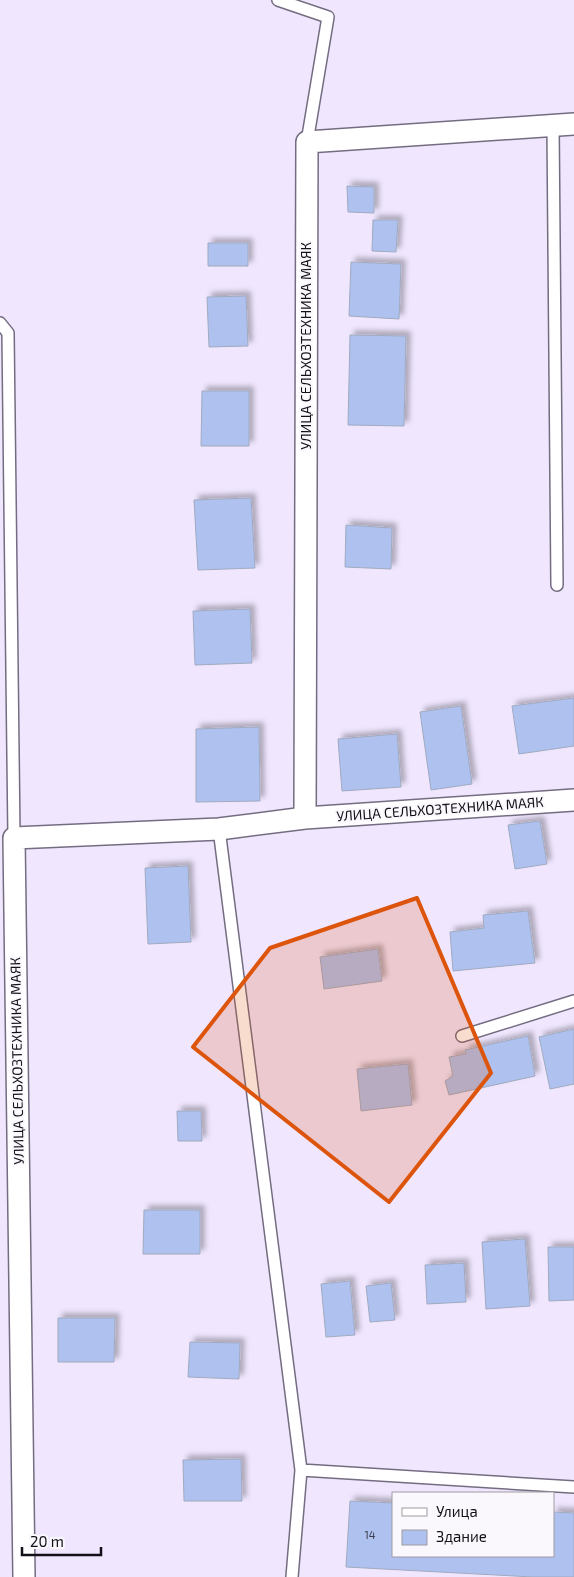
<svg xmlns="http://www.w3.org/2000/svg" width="574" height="1577" font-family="'Exo 2',sans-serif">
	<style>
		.building { fill: #aec1ef; stroke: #a0aac0; filter: url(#shadow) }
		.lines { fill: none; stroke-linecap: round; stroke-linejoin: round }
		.lane-casing { stroke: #746c81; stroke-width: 14 }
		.street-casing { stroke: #746c81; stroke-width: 24 }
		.lane { stroke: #fff; stroke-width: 11 }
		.street { stroke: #fff; stroke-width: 21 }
		.marked { fill: #dd550d; fill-opacity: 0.2; stroke: #dd550d; stroke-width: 4; stroke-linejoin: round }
		.labels { text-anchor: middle; stroke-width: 4; stroke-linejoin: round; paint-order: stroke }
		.number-label { font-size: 11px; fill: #3a3c4e }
		.street-label { font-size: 14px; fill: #131018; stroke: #faf8fd }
	</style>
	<defs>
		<filter id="shadow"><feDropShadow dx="4.5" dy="-4.5" stdDeviation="2.5" flood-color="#0004"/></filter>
	</defs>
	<rect width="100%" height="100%" fill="#f0e7ff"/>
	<!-- building -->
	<path class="building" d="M347,186L374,187V213L348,212Z
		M373,220H398L396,252L372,251Z
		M208,243H248V266H208Z
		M351,262L401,264L399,319L349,316Z
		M246,296L248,346L209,347L207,297Z
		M350,335L406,336L404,426L348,425Z
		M202,391H249V446H201Z
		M251,498L255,568L198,570L194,500Z
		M346,525L392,528L391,569L345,567Z
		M250,609L252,663L195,665L193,611Z
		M574,698V746L519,754L512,706Z
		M461,706L472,784L431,790L420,712Z
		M259,727L260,801L196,802V729Z
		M397,734L401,787L342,791L338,739Z
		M540,821L547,864L515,869L508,825Z
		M188,866L191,942L148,944L145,868Z
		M528,911L535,963L453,971L450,932L484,928L483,915Z
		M378,949L382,981L324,989L320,957Z
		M574,1029V1084L550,1089L539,1037Z
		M528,1036L535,1076L449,1095L445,1081L453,1076L449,1057L466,1054L465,1050Z
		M408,1064L412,1105L361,1111L357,1069Z
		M177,1111H201L202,1141H178Z
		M144,1210H200V1254H143Z
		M525,1239L530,1306L486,1309L482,1242Z
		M548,1247H574V1300L549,1301Z
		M464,1263L466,1302L427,1304L425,1265Z
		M350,1281L355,1335L326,1337L321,1284Z
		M391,1283L395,1320L370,1322L366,1286Z
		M58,1318H115L114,1362H58Z
		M190,1342L240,1343L239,1379L188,1377Z
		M241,1459L242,1501H184L183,1460Z
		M350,1501L393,1503V1556H553V1512L574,1513V1577H533L346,1567Z"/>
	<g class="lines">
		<defs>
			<path id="lane" d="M278,0L328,17L307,142
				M553,125L557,585
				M0,323L8,333L14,838
				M219,829L301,1470
				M462,1036L574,1001
				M292,1577L301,1470L574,1487"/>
			<path id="street" d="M305,818L307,142L574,124
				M24,1577L14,838L219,829L305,818L574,800"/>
		</defs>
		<!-- lane casing -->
		<use href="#lane" class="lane-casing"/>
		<!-- street casing -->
		<use href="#street" class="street-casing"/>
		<!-- lane -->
		<use href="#lane" class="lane"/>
		<!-- street -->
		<use href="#street" class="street"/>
	</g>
	<!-- marked area -->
	<path class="marked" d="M417,898L491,1073L389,1202L193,1047L270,948Z"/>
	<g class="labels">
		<!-- number labels -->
		<g class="number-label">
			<text x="370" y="1539">14</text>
		</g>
		<!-- street labels -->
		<g class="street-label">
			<text transform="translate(306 346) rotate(-90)" y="5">УЛИЦА СЕЛЬХОЗТЕХНИКА МАЯК</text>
			<text transform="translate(440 809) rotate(-4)" y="5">УЛИЦА СЕЛЬХОЗТЕХНИКА МАЯК</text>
			<text transform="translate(17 1061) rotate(-91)" y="5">УЛИЦА СЕЛЬХОЗТЕХНИКА МАЯК</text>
		</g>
	</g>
	<!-- legend -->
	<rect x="392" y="1492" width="162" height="65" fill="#faf8fd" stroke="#9e9ba1"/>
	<rect x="402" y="1508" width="25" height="8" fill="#ffffff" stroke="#9e9ba1"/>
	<text x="436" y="1517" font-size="15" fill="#131018">Улица</text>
	<rect x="402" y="1530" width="25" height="15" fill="#aec1ef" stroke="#9e9ba1"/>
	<text x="436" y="1542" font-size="15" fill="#131018">Здание</text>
	<!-- scale -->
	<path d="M22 1547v8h79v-8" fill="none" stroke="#131018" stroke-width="2.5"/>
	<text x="30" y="1547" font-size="15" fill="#131018" stroke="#faf8fd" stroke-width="4" paint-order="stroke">20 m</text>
</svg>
